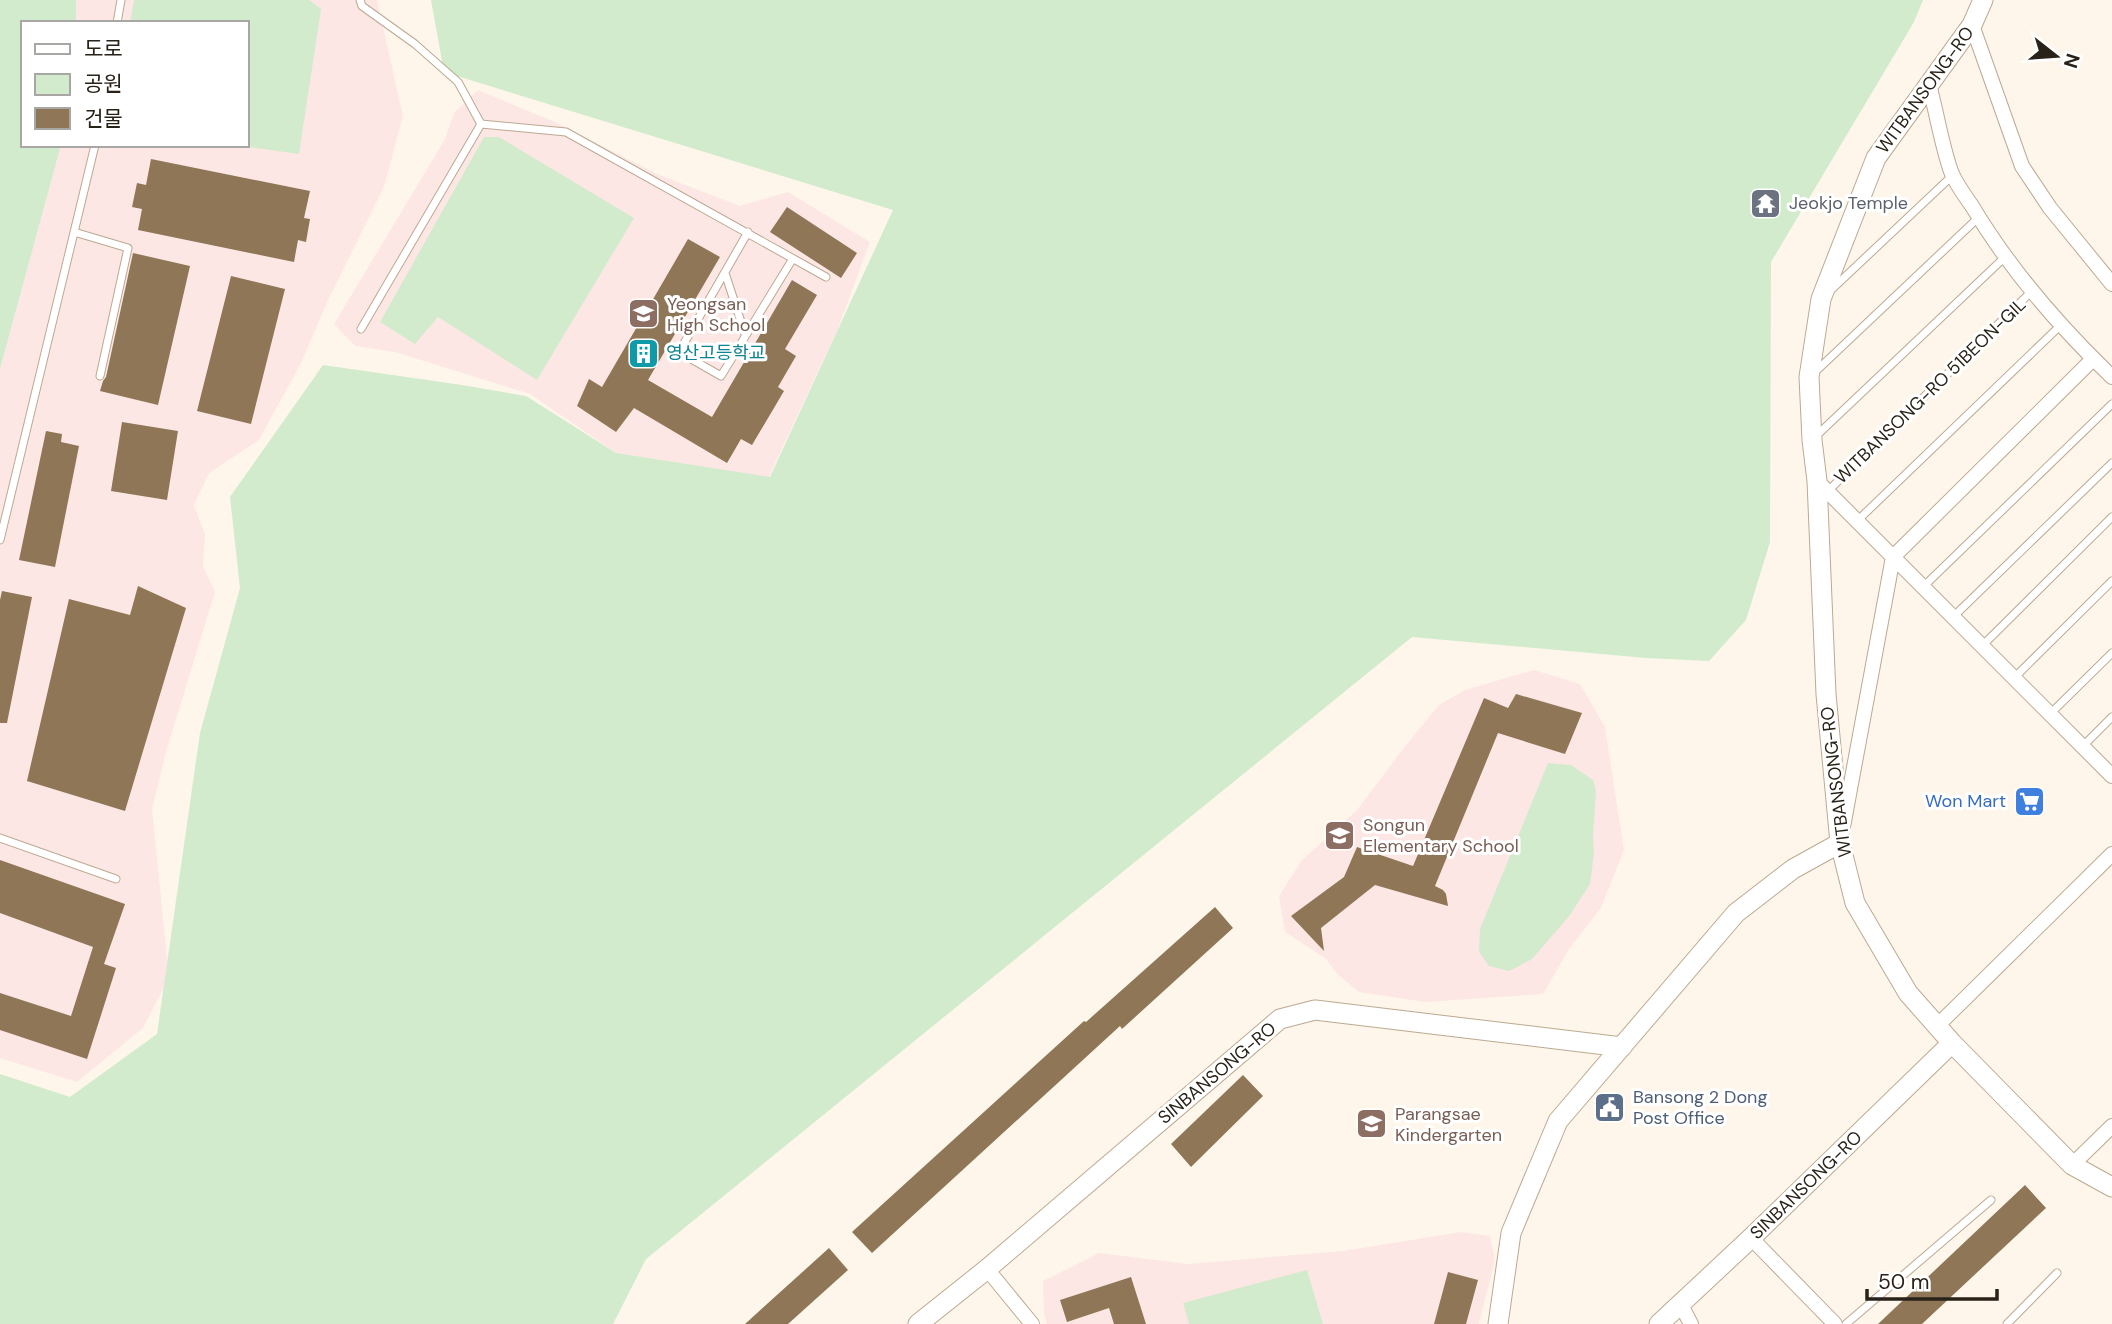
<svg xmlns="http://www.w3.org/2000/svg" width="2112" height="1324" font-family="'DM Sans','Noto Sans KR',sans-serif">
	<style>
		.education { fill: #fde7e5 }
		.green { fill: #d1ebcc }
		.building { fill: #8e7656 }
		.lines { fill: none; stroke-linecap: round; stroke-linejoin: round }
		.service-casing { stroke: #bca990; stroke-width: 9 }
		.minor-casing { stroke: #bca990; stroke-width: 16 }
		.secondary-casing { stroke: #bca990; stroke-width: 21 }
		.service { stroke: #fff; stroke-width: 7 }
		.minor { stroke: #fff; stroke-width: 14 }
		.secondary { stroke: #fff; stroke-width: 19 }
		.labels { text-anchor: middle; stroke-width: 6; stroke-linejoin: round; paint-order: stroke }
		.street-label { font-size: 18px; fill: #292218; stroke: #fff }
		.worship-label { font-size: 18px; fill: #5b616d; stroke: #fff; text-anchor: start }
		.education-label { font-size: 18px; fill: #785e54; stroke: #fff; text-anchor: start }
		.culture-label { font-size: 18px; fill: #0d838f; stroke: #fff; text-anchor: start }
		.shop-label { font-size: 18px; fill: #366cbe; stroke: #fff; text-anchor: end }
		.service-label { font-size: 18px; fill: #4e5e75; stroke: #fff; text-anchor: start }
	</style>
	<rect width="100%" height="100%" fill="#fef6eb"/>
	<!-- education -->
	<path class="education" d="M76,0H377L403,116L384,187L329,298L301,363L259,440L209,473L194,505L205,535L203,566L215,592L166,752L152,809L169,978L143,1028L77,1082L0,1058V369L61,145H247V23H76Z
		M478,90L555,122L657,174L740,206L788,192L870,242L837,331L765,485L616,453L530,394L395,352L355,346L334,324L445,139L454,113Z
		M1534,670L1580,684L1605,727L1624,850L1601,908L1569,949L1543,994L1425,1002L1359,992L1338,975L1325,958L1285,932L1279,896L1302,860L1357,810L1406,745L1439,705L1465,690Z
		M1461,1232L1490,1236L1495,1260L1479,1324H1047L1044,1314L1043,1281L1099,1253L1188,1264L1343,1251Z"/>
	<!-- green -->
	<path class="green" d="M0,0H76V23H23V145H61L0,369Z
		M134,0H309L321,9L299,154L234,145H247V23H130Z
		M431,0H1923L1914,22L1771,262L1770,542L1746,620L1709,661L1646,658L1412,637L646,1259L613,1324H0V1074L70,1097L157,1034L200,733L240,588L230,497L323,365L462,385L526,396L616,453L770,477L893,210L444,72Z
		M484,137H499L634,218L537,380L438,317L415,344L380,322Z
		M1548,763L1571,765L1593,780L1596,791L1593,836L1594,853L1590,884L1570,915L1532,959L1509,971L1489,966L1479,952L1480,929Z
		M1307,1270L1323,1324H1189L1183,1303Z"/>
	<!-- building -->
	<path class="building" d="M151,159L310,191L304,218L310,219L306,242L298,240L294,262L138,230L142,209L132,207L137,183L146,185Z
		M787,207L857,253L841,278L770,232Z
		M688,239L720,257L648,380L712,417L792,280L817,295L785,349L796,356L778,387L784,391L752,445L741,439L727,463L634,408L616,432L577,406L589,379L602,387Z
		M133,253L190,266L158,405L100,391L103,381L106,377Z
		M231,276L285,289L251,424L197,411Z
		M122,422L178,431L167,500L111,491Z
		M46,431L62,434L61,442L79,446L55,567L19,560Z
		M138,586L186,608L125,811L27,781L69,599L130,615Z
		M2,591L32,597L7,723H0V600Z
		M1516,694L1582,713L1565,754L1498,733L1435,886L1443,890L1446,894L1448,906L1375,885L1321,928L1324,951L1291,916L1344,877L1357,847L1413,866L1484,698L1508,708Z
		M0,860L125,904L104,964L116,968L87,1059L0,1030V993L71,1016L93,947L0,913Z
		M1215,907L1233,928L1122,1029L1120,1026L872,1253L852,1232L1084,1021L1086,1022Z
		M1243,1075L1263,1096L1191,1167L1171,1144Z
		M2025,1185L2046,1208L1922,1324H1878Z
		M829,1248L848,1270L788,1324H745Z
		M1448,1272L1478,1280L1466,1324H1434Z
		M1131,1277L1146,1324H1114L1109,1308L1067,1322L1060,1300Z"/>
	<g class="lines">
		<defs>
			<path id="service" d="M360,0L362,6L415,44L458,82L481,124L566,132L826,277
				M117,23L121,0
				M74,232L128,248L100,376
				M748,232L679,352L721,376L792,260
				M725,273L745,334
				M1831,290L1952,176
				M361,329L481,124
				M1814,373L1978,218
				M1815,437L2005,257
				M1828,491L2032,291
				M1857,521L2062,324
				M0,540L95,145
				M1923,587L2112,404
				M1953,617L2112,463
				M1982,646L2112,517
				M2014,678L2112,581
				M2050,714L2112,653
				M2083,746L2112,717
				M0,838L116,879
				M1846,1324L1991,1200
				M2007,1324L2057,1273"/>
			<path id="minor" d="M1972,25L2022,166L2050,208L2112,284
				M1929,85C1937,113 1942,148 1952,174C1957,185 1965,196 1972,206C2009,268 2060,327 2112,377
				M1817,481L2112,776
				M1843,827L1893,557L2093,359
				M1937,1026L2112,854
				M2072,1165L2112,1126
				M1751,1238L1835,1324
				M987,1269L1032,1324
				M1681,1305L1691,1324"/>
			<path id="secondary" d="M1983,0L1972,25L1876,158L1821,299L1809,377L1812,440L1817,481L1826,694L1840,843L1855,903L1908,993L1952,1043L2072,1165L2112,1187
				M918,1324L987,1269L1280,1019L1315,1010L1622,1047
				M1498,1324L1511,1233L1558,1121L1736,913L1793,869L1840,843
				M1659,1324L1751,1238L1952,1043"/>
		</defs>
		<!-- service casing -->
		<use href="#service" class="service-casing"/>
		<!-- minor casing -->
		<use href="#minor" class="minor-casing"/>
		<!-- secondary casing -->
		<use href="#secondary" class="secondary-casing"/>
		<!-- service -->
		<use href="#service" class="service"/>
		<!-- minor -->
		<use href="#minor" class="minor"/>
		<!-- secondary -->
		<use href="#secondary" class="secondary"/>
	</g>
	<!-- icons -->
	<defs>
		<symbol id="temple-square" viewBox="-11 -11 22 22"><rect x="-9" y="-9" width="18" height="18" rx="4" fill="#6b7280" stroke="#fff"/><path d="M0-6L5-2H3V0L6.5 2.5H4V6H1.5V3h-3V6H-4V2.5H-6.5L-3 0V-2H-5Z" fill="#fff"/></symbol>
		<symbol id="school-square" viewBox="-11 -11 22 22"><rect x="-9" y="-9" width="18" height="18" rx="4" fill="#8d6e63" stroke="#fff"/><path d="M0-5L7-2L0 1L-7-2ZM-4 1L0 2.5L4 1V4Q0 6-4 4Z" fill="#fff"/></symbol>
		<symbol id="building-square" viewBox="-11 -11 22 22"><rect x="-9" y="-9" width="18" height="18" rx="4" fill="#0f9aa8" stroke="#fff"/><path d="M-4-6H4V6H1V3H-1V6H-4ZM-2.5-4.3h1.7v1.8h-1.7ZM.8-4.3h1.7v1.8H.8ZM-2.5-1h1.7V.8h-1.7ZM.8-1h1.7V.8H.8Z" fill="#fff"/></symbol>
		<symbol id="supermarket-square" viewBox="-11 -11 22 22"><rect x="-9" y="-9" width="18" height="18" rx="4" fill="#3f7fe0" stroke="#fff"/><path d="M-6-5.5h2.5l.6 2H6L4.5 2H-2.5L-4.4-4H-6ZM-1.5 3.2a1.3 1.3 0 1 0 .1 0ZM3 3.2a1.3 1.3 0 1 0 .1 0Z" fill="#fff"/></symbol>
		<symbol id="civic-square" viewBox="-11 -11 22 22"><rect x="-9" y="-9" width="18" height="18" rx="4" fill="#5c6f8a" stroke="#fff"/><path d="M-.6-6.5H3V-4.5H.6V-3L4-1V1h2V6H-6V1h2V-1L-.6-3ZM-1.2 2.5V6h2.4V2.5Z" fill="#fff"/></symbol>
	</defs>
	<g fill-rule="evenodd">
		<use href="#temple-square" x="1748" y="186" width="35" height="35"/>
		<use href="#school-square" x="626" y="296" width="35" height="35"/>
		<use href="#building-square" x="626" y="336" width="35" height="35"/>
		<use href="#supermarket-square" x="2012" y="784" width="35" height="35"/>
		<use href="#school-square" x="1322" y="818" width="35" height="35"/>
		<use href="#civic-square" x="1592" y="1090" width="35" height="35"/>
		<use href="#school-square" x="1354" y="1106" width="35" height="35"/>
	</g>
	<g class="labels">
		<!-- street labels -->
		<g class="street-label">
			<text transform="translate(1925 90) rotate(-54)" y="6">WITBANSONG-RO</text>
			<text transform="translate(1930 391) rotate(-44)" y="6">WITBANSONG-RO 51BEON-GIL</text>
			<text transform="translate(1836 782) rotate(-97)" y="6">WITBANSONG-RO</text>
			<text transform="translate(1217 1073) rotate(-40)" y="6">SINBANSONG-RO</text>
			<text transform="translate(1806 1185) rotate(-44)" y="6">SINBANSONG-RO</text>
		</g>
		<!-- worship labels -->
		<g class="worship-label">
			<text x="1789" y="209">Jeokjo Temple</text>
		</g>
		<!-- education labels -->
		<g class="education-label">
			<text x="667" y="310">Yeongsan<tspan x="667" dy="21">High School</tspan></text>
			<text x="1363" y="831">Songun<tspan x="1363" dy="21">Elementary School</tspan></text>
			<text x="1395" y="1120">Parangsae<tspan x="1395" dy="21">Kindergarten</tspan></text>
		</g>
		<!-- culture labels -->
		<g class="culture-label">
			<text x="666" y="359">영산고등학교</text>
		</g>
		<!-- shop labels -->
		<g class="shop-label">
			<text x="2006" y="807">Won Mart</text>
		</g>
		<!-- service labels -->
		<g class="service-label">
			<text x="1633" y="1103">Bansong 2 Dong<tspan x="1633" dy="21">Post Office</tspan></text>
		</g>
	</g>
	<!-- legend -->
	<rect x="21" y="21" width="228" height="126" fill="#ffffff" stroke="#a9a7a3" stroke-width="2"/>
	<rect x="35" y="44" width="35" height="10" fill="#ffffff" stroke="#a9a7a3" stroke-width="2"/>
	<text x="84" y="56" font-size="21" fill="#292218">도로</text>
	<rect x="35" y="74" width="35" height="21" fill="#d1ebcc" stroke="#a9a7a3" stroke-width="2"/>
	<text x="84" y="91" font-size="21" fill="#292218">공원</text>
	<rect x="35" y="108" width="35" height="21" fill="#8e7656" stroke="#a9a7a3" stroke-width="2"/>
	<text x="84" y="126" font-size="21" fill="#292218">건물</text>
	<!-- north arrow -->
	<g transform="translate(2056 56) rotate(107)" stroke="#ffffff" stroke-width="5" paint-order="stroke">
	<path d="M0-5L12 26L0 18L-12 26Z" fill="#292218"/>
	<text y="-10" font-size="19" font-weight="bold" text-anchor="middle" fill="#292218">N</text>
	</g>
	<!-- scale -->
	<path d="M1867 1289v10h130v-10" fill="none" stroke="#292218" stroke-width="3.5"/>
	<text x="1878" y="1289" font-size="21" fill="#292218" stroke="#ffffff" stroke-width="5" paint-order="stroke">50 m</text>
</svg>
